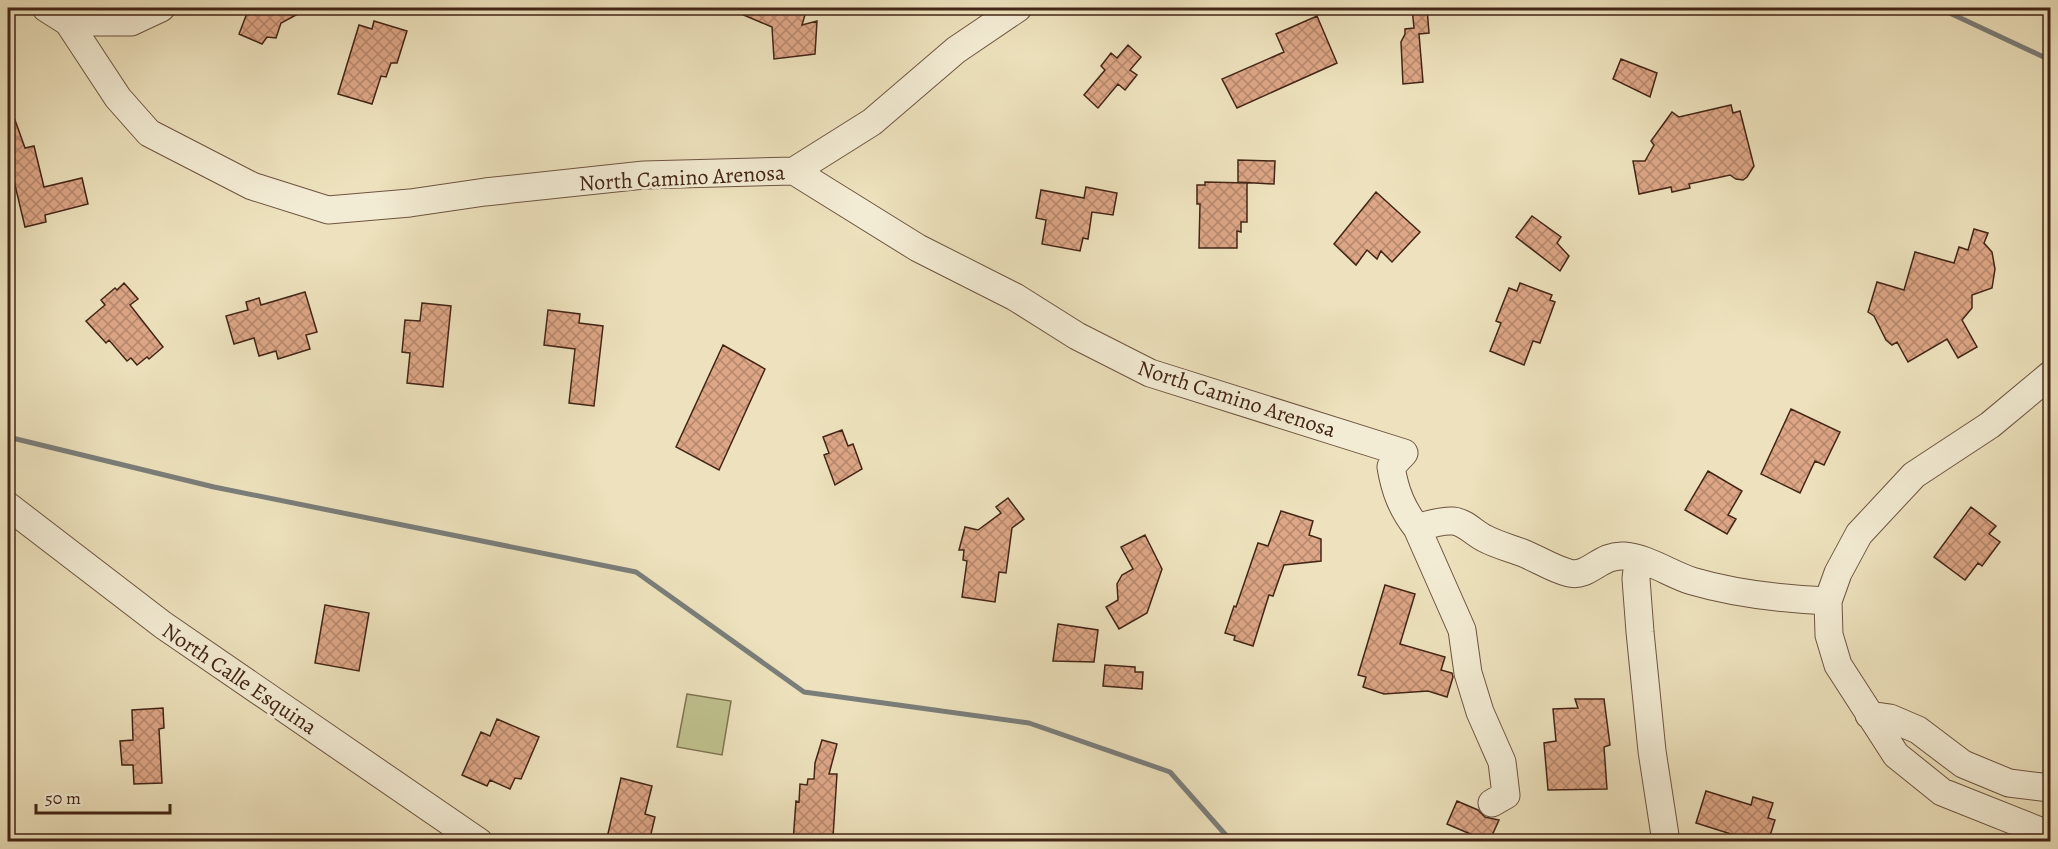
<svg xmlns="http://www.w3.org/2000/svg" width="2058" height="849" font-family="Alegreya,serif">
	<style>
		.garden { fill: #bfc18d; stroke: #817352; stroke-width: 1.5 }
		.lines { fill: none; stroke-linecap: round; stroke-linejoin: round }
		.stream { stroke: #7a7e7a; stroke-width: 5 }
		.building { fill: url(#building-cross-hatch); stroke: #432516; stroke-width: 1.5 }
		.minor-casing { stroke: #6e5440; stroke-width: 29 }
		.minor { stroke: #f3ecd4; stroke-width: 27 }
		.labels { text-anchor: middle; stroke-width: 5; stroke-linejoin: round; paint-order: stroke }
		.street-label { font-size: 22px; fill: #432516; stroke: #f3ecd4 }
	</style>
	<defs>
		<pattern id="building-cross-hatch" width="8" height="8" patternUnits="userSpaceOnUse" patternTransform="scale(1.5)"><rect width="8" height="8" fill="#dda686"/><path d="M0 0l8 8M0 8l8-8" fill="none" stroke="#b5876d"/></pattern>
	</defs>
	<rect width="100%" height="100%" fill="#ede2bd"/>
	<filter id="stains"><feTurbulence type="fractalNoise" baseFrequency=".00333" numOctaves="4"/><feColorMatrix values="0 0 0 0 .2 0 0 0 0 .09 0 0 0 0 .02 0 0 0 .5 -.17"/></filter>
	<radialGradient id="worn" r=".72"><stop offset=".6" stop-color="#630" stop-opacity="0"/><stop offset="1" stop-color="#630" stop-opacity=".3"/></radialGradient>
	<!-- garden -->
	<path class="garden" d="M687,694L731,701L722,755L677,747Z"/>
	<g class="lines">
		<!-- stream -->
		<path class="stream" d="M1671,8H1676
			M1939,8L2050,60
			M8,437L214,487L636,572L804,692L1029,723L1170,772L1232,842"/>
	</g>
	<!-- building -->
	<path class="building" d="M249,8H309L281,23L276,38L267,37L262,44L239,34Z
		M727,8H807L802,25L817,21L815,54L774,59L772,27Z
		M1412,8H1427L1429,33L1419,34L1423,82L1403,84L1401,42L1405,34V29L1414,28Z
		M1317,16L1337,63L1237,108L1222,79L1284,52L1276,34Z
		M374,21L407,31L397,63H391L386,77L381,76L372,104L338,94L359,25L372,29Z
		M1128,45L1141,57L1130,70L1137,75L1125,90L1118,84L1098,108L1084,95L1105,70L1101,66L1111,53L1117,58Z
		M1621,59L1657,73L1650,97L1613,79Z
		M1731,105L1733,113L1740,111L1754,166L1747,177L1743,180L1736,179L1730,175L1689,184L1690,188L1672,192L1671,187L1639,194L1633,161H1645L1654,145L1651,141L1672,112L1679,117Z
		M15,120L25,148L34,146L44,187L82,178L88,204L45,215L46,222L25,227L8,156V153L12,151L8,136V122Z
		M1238,160L1275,161L1274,184L1238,182Z
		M1205,182L1247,183V222H1241V232L1237,231V248H1199L1200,204H1197V185H1205Z
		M1086,187L1117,193L1113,215L1092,212L1088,239L1083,238L1080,251L1042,244L1046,220L1036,218L1041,190L1084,198Z
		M1376,192L1420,232L1392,262L1381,251L1377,259L1367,250L1356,265L1334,244Z
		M1532,216L1561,237L1557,243L1569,256L1560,271L1516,237Z
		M1974,229L1988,233L1984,243L1992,252L1995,269L1992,288L1972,295V308L1962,320L1977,347L1958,358L1947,339L1908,362L1897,342L1892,345L1886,340L1874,316L1868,312L1877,282L1904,290L1915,252L1954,263L1959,247L1968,250Z
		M124,283L138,299L130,305L163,347L149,359L147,357L137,365L131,358L127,361L109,340L106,343L86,321L105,305L101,300L115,288L117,290Z
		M1520,283L1552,295L1550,300L1555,302L1540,343L1533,341L1524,365L1490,351L1501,323L1496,321L1509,288L1517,291Z
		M305,292L317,332L306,335L310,349L278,359L276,351L259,356L254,338L234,344L226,316L248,310L246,302L259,298L261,305Z
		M422,303L451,306L443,387L407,383L410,353L402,352L405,320L420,321Z
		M548,310L580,314L579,323L603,326L594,406L569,403L575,349L544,345Z
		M723,345L765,369L719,470L676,447Z
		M1791,409L1840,432L1824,465L1815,461L1800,493L1761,474Z
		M842,430L848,446L853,444L862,469L835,485L824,455L829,453L823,437Z
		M1708,471L1742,491L1728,515L1736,519L1727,534L1685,510Z
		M1008,498L1024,519L1012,528L1006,573L999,572L995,602L962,597L967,561L963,560L964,550H959L965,527L978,530L1001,513L996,507Z
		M1971,507L1996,526L1989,534L2000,542L1982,566L1978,563L1965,580L1934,557Z
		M1281,511L1313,521L1309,535L1321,539V561L1284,565L1273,596L1269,595L1253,646L1234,640L1235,636L1225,633L1234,606L1236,607L1258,543L1268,546Z
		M1145,535L1162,569L1147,613L1119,629L1106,607L1118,600L1117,584L1122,575L1133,569L1121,547Z
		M1385,585L1415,594L1400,644L1445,657L1441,670L1452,673L1453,677L1447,697L1428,691L1384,694L1363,687L1366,677L1358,675Z
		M325,605L369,613L359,671L315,663Z
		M1058,624L1098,630L1094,662L1053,661Z
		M1105,665L1135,667V672H1143L1142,689L1103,686Z
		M1575,699H1604L1610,745L1604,747L1607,789L1548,790L1544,743L1556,741L1553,709L1578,708Z
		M163,708L164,728L159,729L162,783L134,784L133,765H122L120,741L133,740L132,710Z
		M497,719L539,737L521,779L515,778L510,789L490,780L487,786L462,775L481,732L490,736Z
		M822,740L837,744L829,774H837L833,837L829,836L828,842H793L796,801L799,802L800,784L807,785L808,779H814L815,763Z
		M621,778L652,786L645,814L655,817L649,842H606Z
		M1706,791L1751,805L1753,797L1773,803L1768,818L1775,820L1768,842H1729L1731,834L1696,823Z
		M1457,801L1478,810L1485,817L1499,820L1489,842L1447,824Z"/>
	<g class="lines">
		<defs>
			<path id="minor" d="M46,8L68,22L118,98L149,133L252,186L328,210L410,203L485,192L644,175L794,171L918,248L1015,297L1077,336L1150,373L1404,453L1391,467C1395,491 1402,509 1417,528C1427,525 1441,520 1453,521C1465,522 1474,533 1484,538C1497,545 1510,548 1523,553C1538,559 1553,569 1569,573C1589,578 1600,554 1624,556C1648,558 1670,574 1692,581C1736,594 1783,599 1828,601
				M68,22H131L161,8
				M794,171L872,122L956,50L1018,8
				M2050,375L1990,425L1914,475L1859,534L1838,573L1828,601L1829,635L1838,665L1896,755L1942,792L2050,835
				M8,506L163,625L479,842
				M1417,528L1462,630L1468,673L1480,712L1502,762L1506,795L1492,803
				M1638,559L1636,579L1640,632L1652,751L1666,842
				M1869,715L1890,718L1918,730L1963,764L2009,783L2050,788"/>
		</defs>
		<!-- minor casing -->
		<use href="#minor" class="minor-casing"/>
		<!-- minor -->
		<use href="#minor" class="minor"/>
	</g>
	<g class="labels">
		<!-- street labels -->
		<g class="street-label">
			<text transform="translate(682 177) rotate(-3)" y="8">North Camino Arenosa</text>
			<text transform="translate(1237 398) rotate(18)" y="8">North Camino Arenosa</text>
			<text transform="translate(240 678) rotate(34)" y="8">North Calle Esquina</text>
		</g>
	</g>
	<!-- margin -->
	<rect width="2058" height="849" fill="none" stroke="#ede2bd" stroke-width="30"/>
	<rect x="9" y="9" width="2040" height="831" fill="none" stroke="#432516" stroke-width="3"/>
	<rect x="15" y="15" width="2028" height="819" fill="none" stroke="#432516" stroke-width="1.5"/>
	<!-- scale -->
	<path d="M36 804v9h134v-9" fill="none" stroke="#432516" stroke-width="3"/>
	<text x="45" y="804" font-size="18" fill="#432516" stroke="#f3ecd4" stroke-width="4.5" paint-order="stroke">50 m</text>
	<rect width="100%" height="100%" filter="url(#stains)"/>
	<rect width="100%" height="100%" fill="url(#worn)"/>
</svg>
